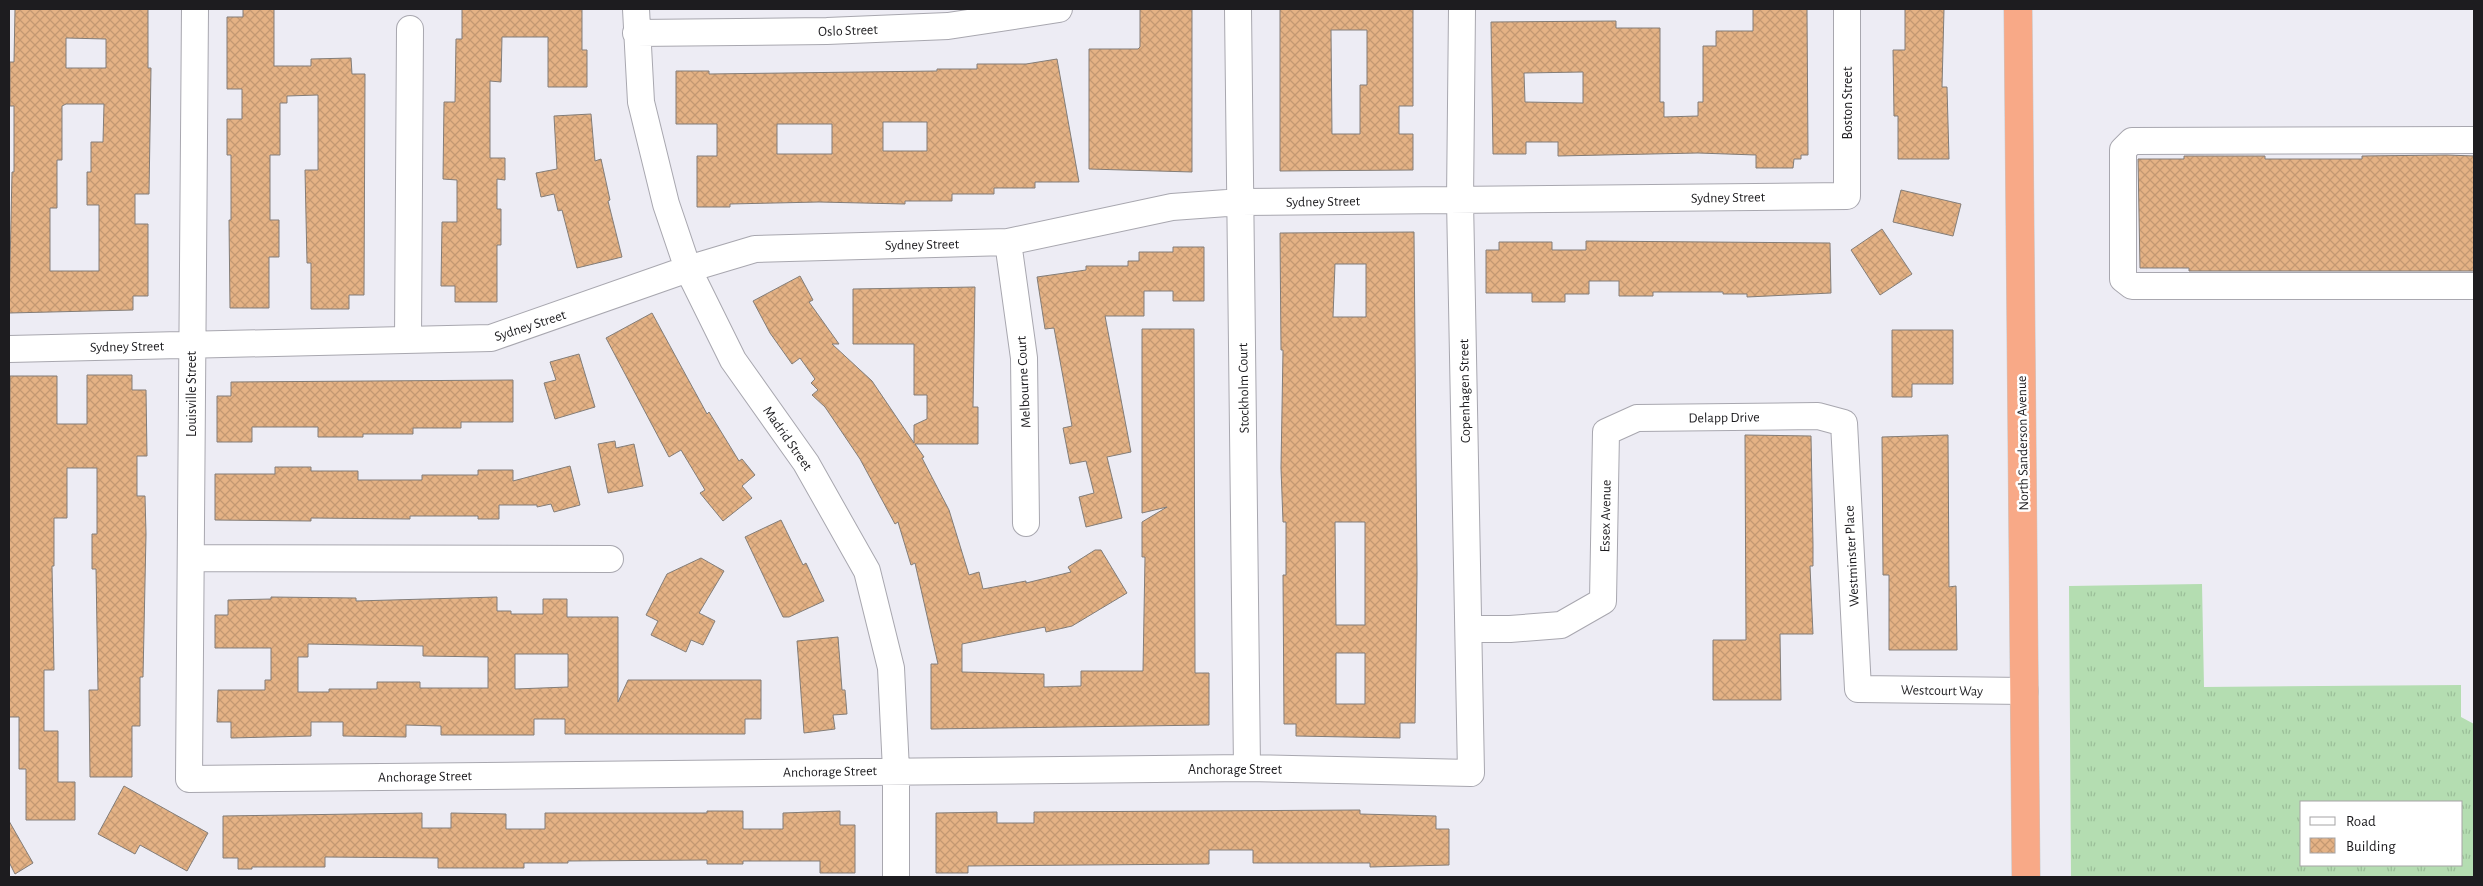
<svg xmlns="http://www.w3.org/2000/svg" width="2483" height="886" font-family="'Alegreya Sans',sans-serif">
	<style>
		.grass { fill: url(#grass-tufts); fill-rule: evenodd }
		.building { fill: url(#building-cross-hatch); stroke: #837d78; fill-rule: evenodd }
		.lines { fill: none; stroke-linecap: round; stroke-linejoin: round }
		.minor-casing { stroke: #a8a7af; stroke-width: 28 }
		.highway-casing { stroke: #c9c9c9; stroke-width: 29 }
		.minor { stroke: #fff; stroke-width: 26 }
		.highway { stroke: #f8a987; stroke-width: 28 }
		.labels { text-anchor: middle; stroke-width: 5; stroke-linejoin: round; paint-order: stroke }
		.street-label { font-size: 14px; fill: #1d1c1f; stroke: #fff }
	</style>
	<defs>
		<pattern id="grass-tufts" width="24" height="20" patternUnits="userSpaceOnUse" patternTransform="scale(1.25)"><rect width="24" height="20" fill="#b4ddb1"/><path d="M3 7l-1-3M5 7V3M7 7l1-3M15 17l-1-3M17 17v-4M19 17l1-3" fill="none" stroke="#9abd98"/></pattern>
		<pattern id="building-cross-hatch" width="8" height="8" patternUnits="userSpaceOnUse" patternTransform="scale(1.25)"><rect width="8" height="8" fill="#e4b285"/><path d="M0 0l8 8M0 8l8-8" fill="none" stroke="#c39872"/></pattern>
	</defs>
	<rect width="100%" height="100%" fill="#edecf4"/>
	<!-- grass -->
	<path class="grass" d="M2202,584L2204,687L2461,685V717L2474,724V877H2071L2069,586ZM2302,802H2462V865H2302Z"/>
	<!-- building -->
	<path class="building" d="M15,9H148V68H151L149,194H135V224H148V296H133V310L9,313L12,172H14V106H10V62H14ZM66,38L106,39V68H66ZM66,104H104L103,142H91V172H87V205H99V271H50V208H57V160H62V106Z
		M243,9H274V66H311V59L351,58L352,74H365L364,295H349V309H311V263H307L305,170H318V95L287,96V103H280V155H270V220H279V257H269V308H230L229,220H231V155H227V119H242V89H227V17H243Z
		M462,9H582V50H587V87H548V37H502L501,82L490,81V158H505V180L497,179V209H501V245H497V302H455V286H441L442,222H457V180L443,179L444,102H455L456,39H462Z
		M1140,9H1192V172L1089,169V49H1138L1140,47Z
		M1280,9H1413V106H1399V134H1413V170L1280,171ZM1331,30H1367V85H1360V134H1332Z
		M1753,9H1807L1808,155H1801V159H1794L1793,168H1756V155L1698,153L1558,156V142H1526V154H1493L1491,22L1616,21V28H1660V102H1664V117L1698,116V102H1703V46H1716V31H1753ZM1583,72V103L1525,102L1524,73Z
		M1905,9H1944L1942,87H1947L1949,159H1898V116H1894L1893,50H1905Z
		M1057,59L1079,182H1035V188H994V194H952V201H905V204L819,202L730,204V207H697V156H717V124H676V71H709V74L937,71V69H977V64H1026ZM883,122H927V151H883ZM777,124H832V154H777Z
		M591,114L595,161L601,159L610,200L608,201L622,257L577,268L562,210L558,211L554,194L541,197L536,173L557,169L554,116Z
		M2447,155L2474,156V271H2189V268H2140L2138,159H2184V156H2265V159H2362V156Z
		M1901,190L1961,204L1953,236L1893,222Z
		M1882,229L1912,274L1880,295L1851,250Z
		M1414,232L1417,574L1415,723H1400V738L1296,736V724H1284L1283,575H1286V522H1283L1281,468L1283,350H1281L1280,233ZM1335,264H1366V317H1333ZM1335,522H1365V625H1336ZM1336,653H1365V704H1336Z
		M1586,241L1830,243L1831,293L1747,297V294H1723V292H1653V296H1619V281H1589V294H1565V302H1532V293H1486V250H1499V242H1552V250H1586Z
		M1173,247H1204V301H1173V291H1144V316H1105L1131,452L1107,457L1122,518L1086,527L1079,497L1094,493L1086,461L1070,464L1063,428L1072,426L1054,328L1045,329L1037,277L1086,270V266H1128V261H1139V252H1173Z
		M800,276L813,300L809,302L839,344H832L872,381L914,443V425L927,419V395H914V344H853V289L975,287L973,407H978V444H915L924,457L922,458L949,510L969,575L979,572L983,589L1026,581V583L1071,572L1068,567L1095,550H1101L1127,593L1072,626L1046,632L1045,627L962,644V672L1044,674V687L1081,686V671H1143L1145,557H1142V522L1167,507L1142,513V329H1194L1195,673H1209V725L931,729V664H938L915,563L911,565L898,522L895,524L860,459L825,407L812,395L818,390L811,383L815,379L800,358L792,364L770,333L753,301Z
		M652,313L707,414L709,412L739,461L742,459L755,475L742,486L752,498L723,521L700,493L705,490L681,450L669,457L606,338Z
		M1892,330H1953V384H1912V397H1892Z
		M579,354L595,407L555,419L544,383L556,380L550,362Z
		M87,375H132V390H146L147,456H137V496H145L146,534L143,677H140V726H132V777H90L89,690H98L96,569H92V534H97V468H67V518H54V566H52L54,670H44V731H58V782H75V820H26V769H19V717H9L10,376H57V424H87Z
		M513,380V422H461V428H413V434H363V437H318V427H252V442H217V396H231V382Z
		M1745,435L1811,436L1813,545V566H1810L1813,634H1780L1781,700H1713V640H1746Z
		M1948,435L1949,587L1956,586L1957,650H1889V575H1883L1882,437Z
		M615,441L616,448L634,444L643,486L608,493L598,444Z
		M570,466L580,505L554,512L551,504L537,507V505H499V519H478V516H410V519L311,518V521L215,520V474H275V467H311V471H358V480H422V475H478V470H513V481Z
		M781,520L803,565L806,563L824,601L789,617H783L745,537Z
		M701,558L724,571L699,613L715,621L703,645L691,640L686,652L651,635L658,621L646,615L667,574Z
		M271,597L356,598V601L497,597V611H511V614H543V599H567V617H618V702L628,680H761V719H745V734H565V719H534V735H441V726L406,725V737L343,736V722H311V736L231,738V722H217L218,690H265V680H271V648H215V615H228V600L271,599ZM308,644L423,646V656L488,657V688H420V682H377V689H329V692H298V657H308ZM515,654H568V687L515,689Z
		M838,637L842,690H845L847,714L833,715L835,729L804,733L797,641Z
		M124,786L208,833L187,871L140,845L135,854L98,834Z
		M1360,810V814L1436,816V829H1449V865L1370,867V863H1253V850H1209V864L968,866V873H936V813L997,812V823H1034V812Z
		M707,811H743V829H783V813L840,811V825H855V873H820V861H743V864H707V860L568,861V863H524V868H438V858L325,857V867H252V869H238V858H223V816L422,813V828H451V813L506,814V829H545V813H707Z
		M9,821L33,863L15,874L9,862Z"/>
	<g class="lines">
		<defs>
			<path id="minor" d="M195,9L189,779L1247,768L1471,773L1460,200L1462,9
				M636,9L641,102L666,204L688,269L733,360L806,463L867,571L891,668L896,770V877
				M1238,9L1247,768
				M636,33L827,31L948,26L1059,9
				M2474,140L2132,141L2123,150V279L2132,286H2474
				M1008,242L1024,358L1026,523
				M408,339L410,29
				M9,349L491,338L688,269L755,249L1008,242L1172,207L1241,202L1847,196V9
				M191,558L610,559
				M1469,629H1510L1561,625L1603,601L1606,432L1637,418L1818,416L1844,423L1858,689L2025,691"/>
			<path id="highway" d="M2018,9L2026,877"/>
		</defs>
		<!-- minor casing -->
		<use href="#minor" class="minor-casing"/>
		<!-- highway casing -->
		<use href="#highway" class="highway-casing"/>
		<!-- minor -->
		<use href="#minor" class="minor"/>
		<!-- highway -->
		<use href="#highway" class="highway"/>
	</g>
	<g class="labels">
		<!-- street labels -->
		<g class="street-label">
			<text transform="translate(848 30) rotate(-2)" y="5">Oslo Street</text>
			<text transform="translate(1847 103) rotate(-90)" y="5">Boston Street</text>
			<text transform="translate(1728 197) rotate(-1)" y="5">Sydney Street</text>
			<text transform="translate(1323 201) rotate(-1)" y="5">Sydney Street</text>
			<text transform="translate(922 244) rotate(-1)" y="5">Sydney Street</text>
			<text transform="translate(530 325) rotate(-18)" y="5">Sydney Street</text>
			<text transform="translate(127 346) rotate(-1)" y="5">Sydney Street</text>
			<text transform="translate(1023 382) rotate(-93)" y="5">Melbourne Court</text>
			<text transform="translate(1243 388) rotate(-91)" y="5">Stockholm Court</text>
			<text transform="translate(1464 391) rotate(-91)" y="5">Copenhagen Street</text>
			<text transform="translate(191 394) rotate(-90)" y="5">Louisville Street</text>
			<text transform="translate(1724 417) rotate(-1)" y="5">Delapp Drive</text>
			<text transform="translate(788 438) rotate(55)" y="5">Madrid Street</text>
			<text transform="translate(2022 443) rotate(-91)" y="5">North Sanderson Avenue</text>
			<text transform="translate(1605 516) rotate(-89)" y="5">Essex Avenue</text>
			<text transform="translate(1851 556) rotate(-93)" y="5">Westminster Place</text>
			<text transform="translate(1942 690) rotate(1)" y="5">Westcourt Way</text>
			<text x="1235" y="774">Anchorage Street</text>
			<text transform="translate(830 771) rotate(-1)" y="5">Anchorage Street</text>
			<text transform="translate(425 776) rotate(-1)" y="5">Anchorage Street</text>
		</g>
	</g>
	<!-- border -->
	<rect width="2483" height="886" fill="none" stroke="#1d1c1f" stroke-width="20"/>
	<!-- legend -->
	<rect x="2300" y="801" width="162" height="65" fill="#ffffff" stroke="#a5a4a5"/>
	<rect x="2310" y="817" width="25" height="8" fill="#ffffff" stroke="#a5a4a5"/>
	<text x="2346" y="826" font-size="15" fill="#1d1c1f">Road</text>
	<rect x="2310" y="838" width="25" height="15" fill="url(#building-cross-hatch)" stroke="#a5a4a5"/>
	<text x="2346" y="851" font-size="15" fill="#1d1c1f">Building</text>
</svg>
